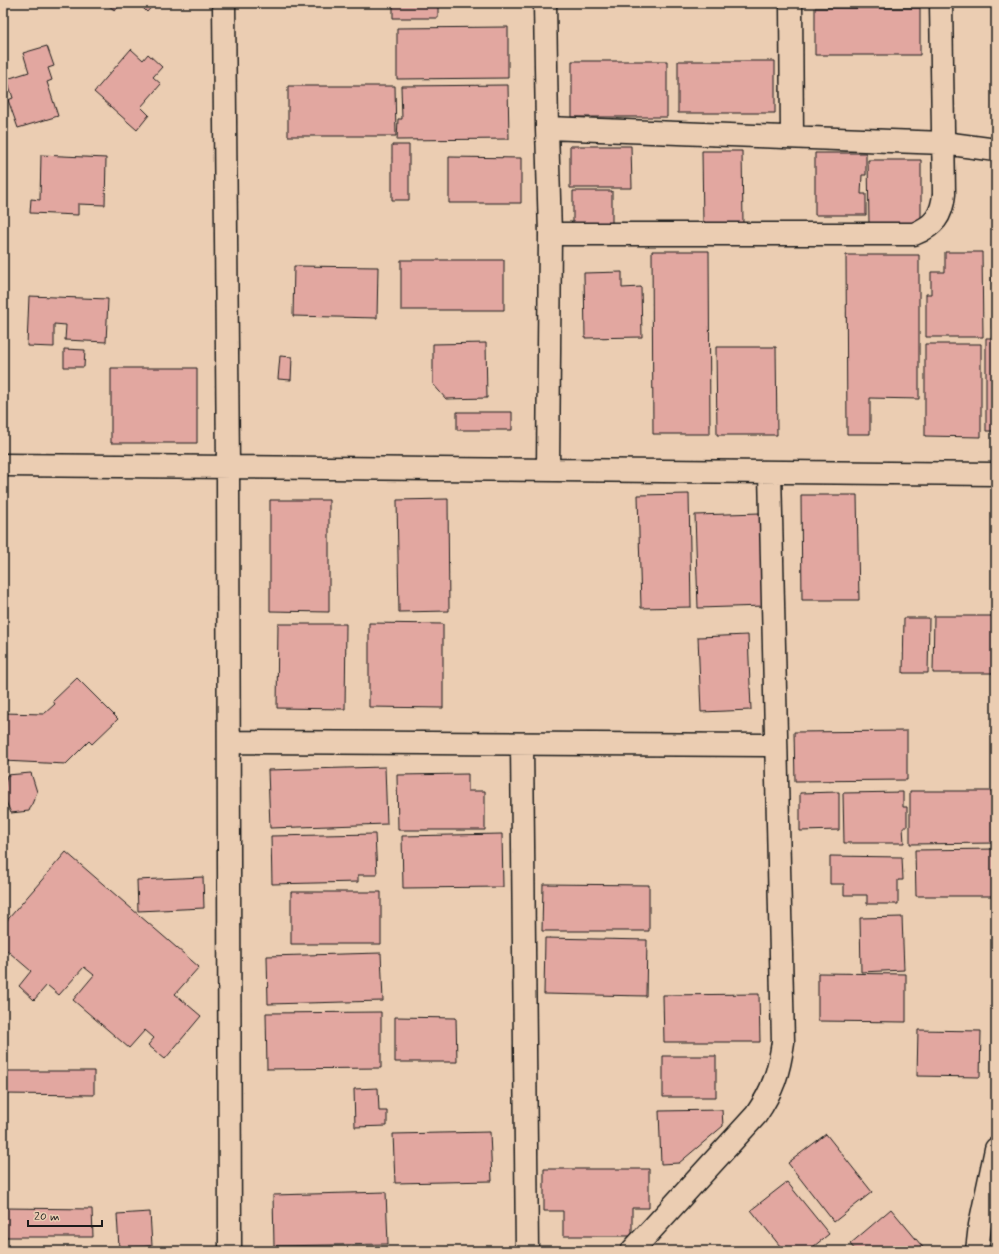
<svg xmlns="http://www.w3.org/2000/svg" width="999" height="1254" font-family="Mynerve,sans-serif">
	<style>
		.building { fill: #e2a7a0; stroke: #1c1c1c }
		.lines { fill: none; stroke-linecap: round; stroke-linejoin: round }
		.minor-casing { stroke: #1c1c1c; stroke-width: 25 }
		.minor { stroke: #ebcdb2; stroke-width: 22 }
	</style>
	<rect width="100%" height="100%" fill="#ebcdb2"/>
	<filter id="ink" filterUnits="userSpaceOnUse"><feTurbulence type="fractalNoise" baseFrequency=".025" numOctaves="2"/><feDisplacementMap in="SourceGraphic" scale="8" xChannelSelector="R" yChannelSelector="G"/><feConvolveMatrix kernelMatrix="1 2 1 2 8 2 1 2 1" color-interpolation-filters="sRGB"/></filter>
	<g filter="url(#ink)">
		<!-- building -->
		<path class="building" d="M106,3H122L115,11Z
			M138,3H155L147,12Z
			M393,3H438V18H393Z
			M815,8H920V55H815Z
			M508,27V78L397,79V28Z
			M47,46L54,66L48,68L52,80L47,82L58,116L18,128L8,100L13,98L7,79L29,72L23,53Z
			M131,49L143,60L148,54L162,67L153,77L161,84L141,107L149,115L137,130L94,92Z
			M572,61H667V117H572Z
			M678,61H775V113H678Z
			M508,85L509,139L397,140L398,119H402L401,86Z
			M288,86H395L396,136H288Z
			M392,145H409V200H392Z
			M570,146H631L632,188H570Z
			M702,151H742L743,224H703Z
			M815,153H866V175H862L861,194H866V215H815Z
			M41,155L106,158L105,205L78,204V215L30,213L31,199L40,200Z
			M449,157L521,158V203H449Z
			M868,160H921V225L869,224Z
			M573,191H612V223H573Z
			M992,246H996V329H992Z
			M652,251H709L710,434H653Z
			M945,252H982L983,337H926V294H931V272H945Z
			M846,255H919V399L870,398V434H847Z
			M401,260H504V310H401Z
			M294,266L378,267L377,318L293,316Z
			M622,272V288L641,287L642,337L585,338L584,273Z
			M29,296L108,299L106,342L65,340L66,325L54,324V347L27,346Z
			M986,338H996V431H986Z
			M486,343L487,398L446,399L433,384V344Z
			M925,344H981V437L925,436Z
			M716,347H776L777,435H717Z
			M64,349L85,350L84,367H64Z
			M280,356L292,357L291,380L278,379Z
			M111,368H197V443H111Z
			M457,412H512V430H457Z
			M689,494L691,607L641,608L638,495Z
			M801,495H857L859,600H802Z
			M448,499L449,611L399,612L397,500Z
			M270,500H329V612L270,611Z
			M760,513L764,606L698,608L695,515Z
			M934,616H996V673H933Z
			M904,618H929L928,673H903Z
			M369,623L443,624V708L369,707Z
			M278,624H346L345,709L277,708Z
			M748,635L751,710L701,712L698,637Z
			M77,678L118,719L92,744L89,741L66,764L3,761V713L44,714L55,704L53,701Z
			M907,731V780L795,781L794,732Z
			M385,767L387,824L270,828L268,770Z
			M31,773L37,792L29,811L11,813L3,795L7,775Z
			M468,774V791H485V830H398L397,775Z
			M910,791H996V843L910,844Z
			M839,792V830L800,831V793Z
			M903,792V807H907V827H903L904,843H844L843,793Z
			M375,834L377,875H358V882L272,884L271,836Z
			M502,834L503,887L403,888L402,836Z
			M996,849V896H916L915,850Z
			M66,852L199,967L175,994L201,1016L165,1059L148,1045L154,1038L145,1030L129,1048L73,1000L94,975L84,967L59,995L47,985L34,1000L19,986L31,971L3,947V925Z
			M830,856L902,857L903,880H898V904H867V895H844V884H830Z
			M203,877L204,908L138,911L137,880Z
			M543,884L649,885V931H542Z
			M291,892H381V944H291Z
			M902,917L904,970L861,972L860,918Z
			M545,938L647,940L646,996L544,994Z
			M381,953L383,1001L268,1004L267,956Z
			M818,973L906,974V1022L818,1021Z
			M759,994L760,1042H664L663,995Z
			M381,1012V1068L267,1069L266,1013Z
			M395,1017L456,1018L457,1062H395Z
			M918,1030L981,1031L980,1077L917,1076Z
			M663,1056H716V1097H663Z
			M3,1071H94V1095L3,1094Z
			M378,1088L379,1111H387V1126L355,1127L354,1089Z
			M722,1110L723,1126L679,1163L661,1164L659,1111Z
			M490,1132L492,1181L395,1183L393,1134Z
			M826,1134L872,1192L834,1222L788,1163Z
			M544,1169H649V1208H632V1236H563V1211H544Z
			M787,1182L829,1234L808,1251H784L751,1210Z
			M386,1192L388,1244L274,1246L273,1195Z
			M3,1208L92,1209L93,1237H3Z
			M891,1209L926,1251H856L850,1244Z
			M150,1212L152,1246L119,1248L117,1214Z"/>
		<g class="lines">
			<defs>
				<path id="minor" d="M224,3L228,467L230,1251
					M545,3L547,128L550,234L548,469
					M791,3L792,137
					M547,128L944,143L996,150
					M550,234H914C934,226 942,216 944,194L941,3
					M3,465L996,474
					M229,742L776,745
					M522,744L527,1251
					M632,1251L756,1115C773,1090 779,1072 783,1042L770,472
					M977,1251L980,1225L996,1149"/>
			</defs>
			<!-- minor casing -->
			<use href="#minor" class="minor-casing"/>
			<!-- minor -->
			<use href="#minor" class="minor"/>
		</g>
	</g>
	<!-- margin -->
	<rect width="999" height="1254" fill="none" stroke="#ebcdb2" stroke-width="16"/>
	<rect x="8" y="8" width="983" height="1238" fill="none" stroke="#1c1c1c" stroke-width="1.5" filter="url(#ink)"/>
	<!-- scale -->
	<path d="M28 1220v6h74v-6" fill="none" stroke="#1c1c1c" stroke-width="2"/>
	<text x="34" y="1220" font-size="12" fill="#1c1c1c" stroke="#ebcdb2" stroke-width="3" paint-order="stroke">20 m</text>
</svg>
